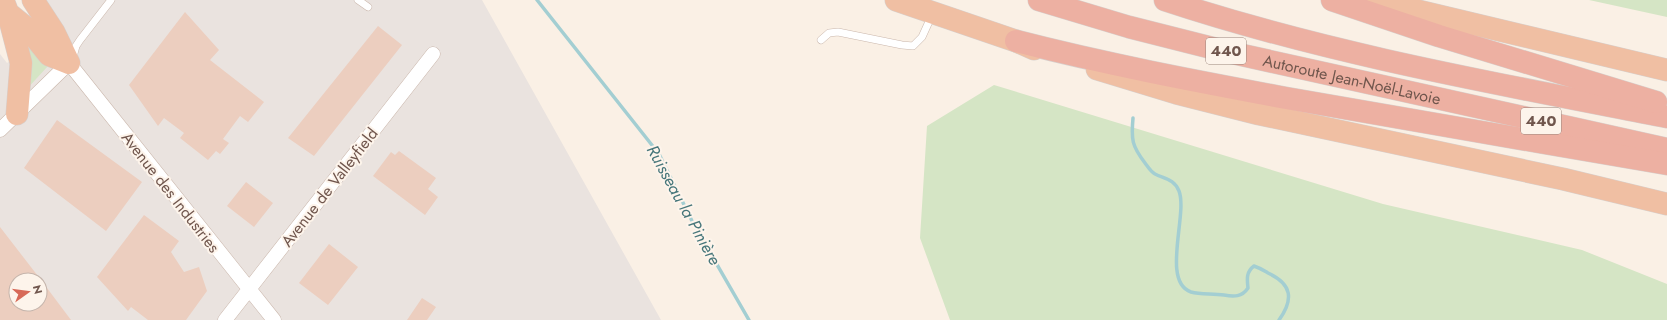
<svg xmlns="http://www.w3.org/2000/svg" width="1667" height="320" font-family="Jost,sans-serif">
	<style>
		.industrial { fill: #eae3df; fill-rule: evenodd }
		.green { fill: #d5e5c5 }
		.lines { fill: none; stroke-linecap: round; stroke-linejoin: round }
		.stream { stroke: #a3ced2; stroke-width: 3.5 }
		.building { fill: #eccebf; fill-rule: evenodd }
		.service-casing { stroke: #cab7ac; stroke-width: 8 }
		.minor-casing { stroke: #cab7ac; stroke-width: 15 }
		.trunk-casing { stroke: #d7d0cd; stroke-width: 23 }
		.motorway-casing { stroke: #d7d0cd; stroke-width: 23 }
		.service { stroke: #fff; stroke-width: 7 }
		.minor { stroke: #fff; stroke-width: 14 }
		.trunk { stroke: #f0bfa3; stroke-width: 22 }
		.motorway { stroke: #edb0a2; stroke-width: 22 }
		.labels { text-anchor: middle; stroke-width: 4; stroke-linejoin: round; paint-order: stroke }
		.shield { fill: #fdf4eb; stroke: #9a857c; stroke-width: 1 }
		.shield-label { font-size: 15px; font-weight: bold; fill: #70564d }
		.street-label { font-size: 16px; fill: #70564d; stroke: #fdf4eb }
		.water-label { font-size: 17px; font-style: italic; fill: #46767a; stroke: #fdf4eb }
	</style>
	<rect width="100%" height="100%" fill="#faf0e5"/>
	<!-- industrial -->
	<path class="industrial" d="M43,0H482L661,320H0V54L7,63L59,26ZM16,280H40V304H16Z"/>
	<!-- green -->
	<path class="green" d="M1589,0H1667V17Z
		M22,38L48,66L25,91Z
		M994,85L1383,204L1582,250L1667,284V320H950L920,238L927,126Z"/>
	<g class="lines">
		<!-- stream -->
		<path class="stream" d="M537,0L659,154L693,223L749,320
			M1133,118C1131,140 1132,146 1145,163C1148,167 1151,172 1155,174C1165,179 1174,179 1179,191C1188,214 1161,282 1191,292C1201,295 1213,293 1224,295C1234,297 1242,297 1248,288C1247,279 1246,272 1254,266C1260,268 1263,270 1268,273C1292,284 1294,299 1279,320"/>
	</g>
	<!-- building -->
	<path class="building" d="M185,12L219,50L210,60L264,102L248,122L240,116L223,139L229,143L220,154L216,151L208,160L180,138L184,133L164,118L158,126L129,85Z
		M378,26L402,45L314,156L288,138Z
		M57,120L142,182L106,231L24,168Z
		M399,151L436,178L428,189L438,197L425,215L373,176L391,152L395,155Z
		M246,182L273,203L254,227L227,206Z
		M144,215L179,241L171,252L184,272L199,267L207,291L186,320H148L131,307L128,311L97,277Z
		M0,227L41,280L71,320H0ZM16,280H40V304H16Z
		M329,244L358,267L328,305L299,283Z
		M422,298L436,307L427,320H407Z"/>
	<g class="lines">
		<defs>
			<path id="service" d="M358,0L368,7
				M821,40L829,33L838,32L902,45L913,46L922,37L932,15
				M73,57L76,46L80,40L111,0"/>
			<path id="minor" d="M0,130L69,63L274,320
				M225,320L433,54"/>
			<path id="trunk" d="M3,0L8,13L21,63L17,114
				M33,0L54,32L69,63
				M896,0L1016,41L1034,49
				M1358,0L1402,7L1667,70
				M8,13L29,30L49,55L69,63
				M1097,69L1176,93L1259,114L1563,179L1667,204"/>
			<g id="motorway">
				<path id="s1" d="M1039,0L1129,27L1224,51L1667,149"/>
				<path d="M1165,0C1328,54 1498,84 1667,117"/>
				<path d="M1332,0L1439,36L1656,102"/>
				<path d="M1016,41C1105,64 1195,81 1286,98C1413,121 1540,142 1667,164"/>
			</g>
		</defs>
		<!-- service casing -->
		<use href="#service" class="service-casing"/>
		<!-- minor casing -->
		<use href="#minor" class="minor-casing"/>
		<!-- trunk casing -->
		<use href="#trunk" class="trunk-casing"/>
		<!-- motorway casing -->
		<use href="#motorway" class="motorway-casing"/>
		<!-- service -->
		<use href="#service" class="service"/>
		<!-- minor -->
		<use href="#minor" class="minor"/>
		<!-- trunk -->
		<use href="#trunk" class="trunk"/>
		<!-- motorway -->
		<use href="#motorway" class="motorway"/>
	</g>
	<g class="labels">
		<!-- shield labels -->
		<g class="shield">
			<rect x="1206" y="38" width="40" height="26" rx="3"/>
			<rect x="1521" y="108" width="40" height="26" rx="3"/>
		</g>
		<g class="shield-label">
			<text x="1226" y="56">440</text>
			<text x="1541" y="126">440</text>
		</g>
		<!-- street labels -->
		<g class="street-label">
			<text dy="6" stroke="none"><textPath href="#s1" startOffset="323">Autoroute Jean-Noël-Lavoie</textPath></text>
			<text transform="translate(329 187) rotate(-52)" y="6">Avenue de Valleyfield</text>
			<text transform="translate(171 192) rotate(52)" y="6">Avenue des Industries</text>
		</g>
		<!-- water labels -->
		<g class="water-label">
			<text transform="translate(684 205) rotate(61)" y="6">Ruisseau la Pinière</text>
		</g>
	</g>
	<!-- north arrow -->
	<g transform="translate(28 292) rotate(76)"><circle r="19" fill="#fdf4eb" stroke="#c5b5ac"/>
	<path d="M0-3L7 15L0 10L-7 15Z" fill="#d76957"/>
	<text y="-6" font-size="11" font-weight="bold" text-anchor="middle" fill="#70564d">N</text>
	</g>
</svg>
